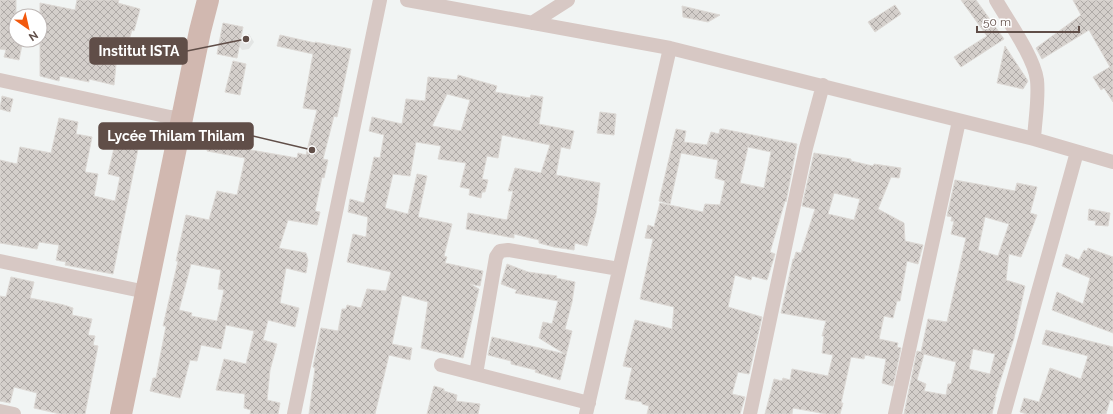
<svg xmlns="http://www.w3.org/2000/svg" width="1113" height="414" font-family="Raleway,sans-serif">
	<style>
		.education { fill: #e3e5e4 }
		.building { fill: url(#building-cross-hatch); stroke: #ddd9d5; fill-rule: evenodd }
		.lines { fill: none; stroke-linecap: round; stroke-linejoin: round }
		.street { stroke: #d7c8c4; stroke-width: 14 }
		.primary { stroke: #d1b8b0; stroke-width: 22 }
		.leader { fill: none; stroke: #604e48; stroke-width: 1.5 }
		.callout-dot { fill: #604e48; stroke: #fff; stroke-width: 1.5 }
		.callout { fill: #604e48; stroke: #604e48; stroke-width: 1.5 }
		.callout-label { font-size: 14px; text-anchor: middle; font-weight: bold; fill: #fff }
	</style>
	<defs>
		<pattern id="building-cross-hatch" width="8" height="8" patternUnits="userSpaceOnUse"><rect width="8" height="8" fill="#d4cfcb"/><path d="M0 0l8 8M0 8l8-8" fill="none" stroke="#afaaa7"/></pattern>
	</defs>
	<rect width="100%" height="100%" fill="#f1f4f3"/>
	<!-- education -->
	<path class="education" d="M249,34L254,42L249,49L242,50L237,43L242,35Z"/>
	<!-- building -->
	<path class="building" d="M0,0H16V40H23L19,60L4,57L6,50L0,49Z
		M77,0H119L118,3L140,9L134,31L132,30L127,47L118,44L114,85L89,79V82L60,76L59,81L40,76V3L75,10Z
		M961,0H976L1004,39L961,67L954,57L987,36Z
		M1073,0H1113V102L1104,88L1101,90L1093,77L1110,67L1089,30L1042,59L1036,48L1081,15Z
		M895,5L901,14L875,32L868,22Z
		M682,6L720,15L708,22L683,17Z
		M223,23L243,27L237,58L217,54Z
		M280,35L315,43V42L351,49L337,117L334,116L323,159L328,160L324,178L322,177L315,211L320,212L317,225L288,220L279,248L306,253L308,260L306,273L286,268L280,303L299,308L295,327L268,320L263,340L277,344L270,370L267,400L280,403L278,414H250L251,410L244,408L245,394L216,390L224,359L246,364L254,331L226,325L221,349L201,345L197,361L190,360L180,398L150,391L153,378H156L166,326H163L178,261H176L186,215L209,220L217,191L237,195L245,158L207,151L211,129L246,136L245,140L253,144L251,150L297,158L298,153L306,155L317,110L303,108L313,54L277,46ZM191,264L221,270L218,289L224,290L217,321L191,316L192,313L179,310Z
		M1005,46L1028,81L1023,89L997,83Z
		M233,61L246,64L240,95L225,92Z
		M458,75L497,86L495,92L530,98L531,95L543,97L539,124L574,131L570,149L561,147L556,175L600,183L596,213L587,246L575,243L574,250L554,247L539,243V240L514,234V238L466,229L468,213L507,220L513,191H508L515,168L541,173L550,145L502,135L498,158L487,156L482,179L488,180L485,192H482L481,198L469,195L470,189L460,187L466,163L438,159L441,146L416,142L410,176L393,174L385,208L408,214L417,174L427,176L418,217L452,224L444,256L447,257L445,263L483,271L480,286L470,284L479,289L463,358L421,348L428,302L402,295L392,344L412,348L410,360L389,355L375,414H309L315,368L313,367L321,328L338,331L342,309H346L347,305L361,308L367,289L386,291L391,272L347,262L353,234L366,237L368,217L348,212L350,199L364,203L374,157L380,158L384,135L369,131L372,117L402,124L406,99L425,101L428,77L457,80ZM447,94L470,100L461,131L432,126Z
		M2,96L13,99L10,112L0,109Z
		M600,112L616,114L614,135L597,133Z
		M59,118L78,122L76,134L92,137L85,172L98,174L94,196L115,201L120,177L108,174L114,148L103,146L106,130L140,139L113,274L65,265L66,262L56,260L59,245L39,242L37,249L0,243V160L17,164L20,147L51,153Z
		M676,129L686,131L684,142L707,145L711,132L719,134L720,129H723L797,144L786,202L785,201L770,252L775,254L767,280L752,276L751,280L735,275L728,307L762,317L749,374L738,372L732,394L745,397L740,414H647L649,406L642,404V402L625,399L632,368L623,366L635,320L672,329L674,307L640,299L653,239L645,238L648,225L654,227L660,203L703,212L705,204L720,205L725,181L715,178L718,160L681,153L670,204L659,201ZM748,147L771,152L764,188L740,183Z
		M814,153L851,159V161L873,166L874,164L901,168L899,178L891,177L878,209L904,223L905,241L923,245L918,264L907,261L900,301H897L893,318L884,316L879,339L898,343L897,347L901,348L893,386L882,383L886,359L865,355L864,359L851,357L841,403H843L840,414H826L793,408L792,414H765L774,379L782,381L783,378L790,380L792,369L828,376L833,355L822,353L824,336H822L826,321L781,313L793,259H794L796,252L801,253L815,209L802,206ZM834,193L860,199L854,220L828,214Z
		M955,180L1015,191L1017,183L1037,187L1030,213L1037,215L1021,257L1009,254L1006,280L1025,286L1014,338L995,397H996L992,414H904L917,351L921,352L928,319L947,322L966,238L951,234L954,221H951L952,217L947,216ZM985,217L1009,224L998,256L978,250ZM973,349L995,354L990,374L969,369ZM924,354L956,362L951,384H948L946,395L924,391L926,384L917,380Z
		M1089,209L1110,213L1108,226L1095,225L1096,221L1088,220Z
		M1088,248L1113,257V333L1052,310L1057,292L1083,304L1090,278L1062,266L1066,254L1079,260L1084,250L1087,251Z
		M507,264L528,272L557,276L556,278L575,282L572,302L565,329L572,331L560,380L535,372L536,370L511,364V361L488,355L492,337L565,354L539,338L543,322L552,324L558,301L515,293L517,290L501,284Z
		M11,277L34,282L30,298L64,305L73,308L72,315L92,319L88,335L95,336L93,345L98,346L85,414H60L34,408L37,393L14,387L10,403L0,401V296L6,297Z
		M1046,330L1113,347V401L1110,400L1106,414H1027L1020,412L1024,398L1039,402L1050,368L1081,379L1088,356L1042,344Z
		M434,386L444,389V391L457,395L456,401L480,404L478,414H427Z"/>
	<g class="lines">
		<!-- street -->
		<path class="street" d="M407,0L670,48L1034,139L1113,162
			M996,0C1008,21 1034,57 1037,80C1039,99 1035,120 1034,139
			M532,23L568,0
			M0,80L170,117L183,118
			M0,261L146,292
			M441,365L589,403
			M476,374L496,257L500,251L508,250L619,269
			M0,411L14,414
			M294,414L380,0
			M586,414L670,48
			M750,414L806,148L823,85
			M895,414L959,121
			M1004,414L1077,152"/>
		<!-- primary -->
		<path class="primary" d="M121,414L200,31L208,0"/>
	</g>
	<!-- callouts -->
	<path class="leader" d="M246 39L187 51M312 150L253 136"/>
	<g class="callout-dot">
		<circle cx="246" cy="39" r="4"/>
		<circle cx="312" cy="150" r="4"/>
	</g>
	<g class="callout">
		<rect x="90" y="38" width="97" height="26" rx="4"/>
		<rect x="99" y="123" width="154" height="26" rx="4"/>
	</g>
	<g class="callout-label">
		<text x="139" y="56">Institut ISTA</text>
		<text x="176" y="141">Lycée Thilam Thilam</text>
	</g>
	<!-- north arrow -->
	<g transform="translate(28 28) rotate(146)"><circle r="19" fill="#ffffff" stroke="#bfb8b6"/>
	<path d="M0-3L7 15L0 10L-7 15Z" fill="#f2580d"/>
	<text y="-6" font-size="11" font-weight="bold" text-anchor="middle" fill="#604e48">N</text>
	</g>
	<!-- scale -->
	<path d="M977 26v6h102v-6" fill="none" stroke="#604e48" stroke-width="2"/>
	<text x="983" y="26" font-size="12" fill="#604e48" stroke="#ffffff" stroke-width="3" paint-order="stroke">50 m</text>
</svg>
